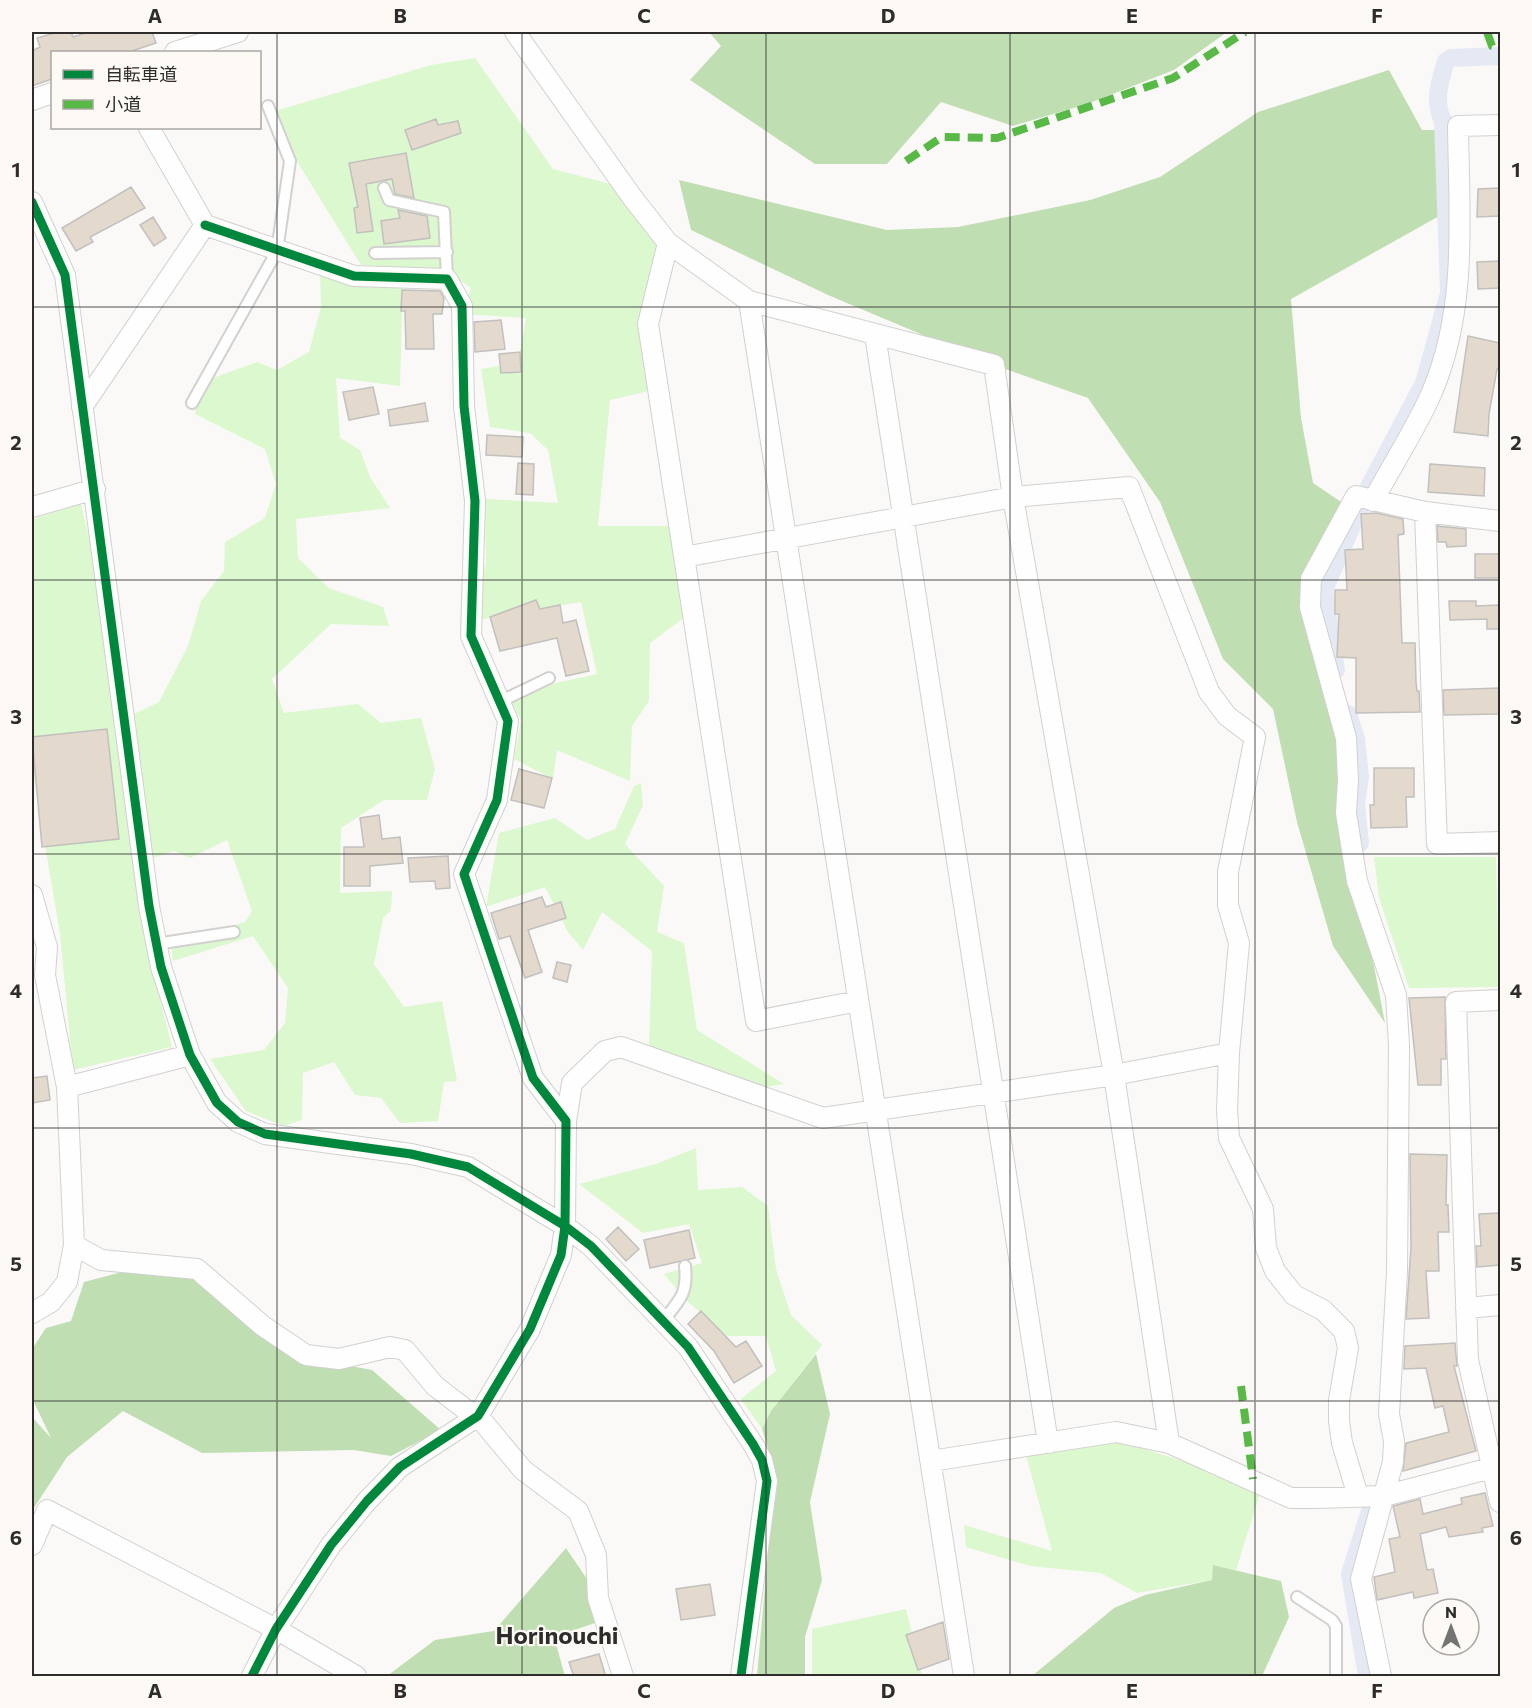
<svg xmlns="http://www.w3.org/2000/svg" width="1532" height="1708" font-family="Commissioner,'Noto Sans JP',sans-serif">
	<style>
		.green { fill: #dbf8cf }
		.forest { fill: #bfdeb2 }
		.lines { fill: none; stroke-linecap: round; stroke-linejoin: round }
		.canal { stroke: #e4e9f4; stroke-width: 18 }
		.building { fill: #e4d9cd; stroke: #c1c0be; stroke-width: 1.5 }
		.lane-casing { stroke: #d2d1cf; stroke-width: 14 }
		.street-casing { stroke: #d2d1cf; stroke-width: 22 }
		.lane { stroke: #fefefe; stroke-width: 10 }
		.street { stroke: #fefefe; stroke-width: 20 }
		.quiet { stroke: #58b947; stroke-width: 8; stroke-dasharray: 15 8; stroke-linecap: butt }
		.cycleway-casing { stroke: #fdf9f5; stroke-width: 13 }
		.cycleway { stroke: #00873e; stroke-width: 9 }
		.grid { fill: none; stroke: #2e2d2b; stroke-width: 1.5; stroke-opacity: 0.55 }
		.labels { text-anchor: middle; stroke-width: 4.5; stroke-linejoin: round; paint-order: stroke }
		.quarter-label { font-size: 24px; font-weight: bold; fill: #2e2d2b; stroke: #fdf9f5 }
		.neatline { fill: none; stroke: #2e2d2b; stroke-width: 2 }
		.grid-label { font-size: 20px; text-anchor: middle; font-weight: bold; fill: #2e2d2b }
	</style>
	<rect width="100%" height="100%" fill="#fbf9f7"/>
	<!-- green -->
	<path class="green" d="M475,58L553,169L626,188L668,243L639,321L658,389L610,400L598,526H680L693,611L650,643L649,701L632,726L630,781L557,750L553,779L514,759L521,720L507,694L597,674L581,602L471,621L486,563L485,499L558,503L548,450L530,433L490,427L481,369L518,363L526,318L462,314L471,288L444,269L361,265L290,150L275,111L431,65Z
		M320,266L403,282L400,386L336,378L340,438L360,450L370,477L390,508L296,519L298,558L329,588L383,607L389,626L331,624L272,679L284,713L358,704L381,723L421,718L435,769L427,800H384L341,828L340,893L392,891L391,910L383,918L374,964L404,1007L442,1001L457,1081L444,1082L438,1121L400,1123L381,1098L355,1095L334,1062L303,1073L302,1120L284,1126L246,1111L210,1059L264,1050L285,1023L288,988L253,936L173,961L171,943L245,922L252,911L227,840L190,858L174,851L153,858L124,719L159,702L188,646L201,601L224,571L225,542L265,518L276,484L265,449L195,414L200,383L257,362L277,370L309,352L321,307Z
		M81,504L94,560L151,963L172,1047L73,1070L60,934L32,768V519Z
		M641,783L643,805L625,844L664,886L657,932L684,943L697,1030L784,1084L761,1088L649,1048L652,951L602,912L583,950L568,932L545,887L486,907L499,833L555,818L587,840L615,829L634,786Z
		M1374,857H1496L1499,987L1409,988L1379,898Z
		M696,1148L698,1190L742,1187L768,1206L776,1269L791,1315L822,1345L771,1411L762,1429L741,1399L776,1371L766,1336H727L685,1299L664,1274L702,1263L689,1224L643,1233L579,1184L656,1164Z
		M1118,1441L1186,1462L1261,1491L1236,1570L1214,1565L1212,1580L1137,1593L1101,1573L1030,1566L966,1547L964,1525L1052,1551L1026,1455Z
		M906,1609L922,1676H812V1629Z"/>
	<!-- forest -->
	<path class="forest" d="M709,32H1227L1174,70L1087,104L1013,126L941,102L887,164H815L690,80L721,46Z
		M1389,70L1422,130H1448L1450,210L1291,299L1301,418L1313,483L1350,508L1310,597L1343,726L1350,842L1385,1023L1333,946L1297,822L1273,709L1223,659L1160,502L1088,398L994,365L828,295L691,230L679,180L887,230L958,227L1090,200L1160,177L1258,112Z
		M126,1271L198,1277L293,1355L372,1370L441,1430L391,1456L354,1450L202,1453L123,1411L67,1457L32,1511V1417L51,1438L32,1398V1349L46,1328L71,1321L84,1282Z
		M816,1354L830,1414L810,1502L822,1580L805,1637V1676H757L768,1552L778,1481L762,1429L771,1411Z
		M566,1548L587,1579L598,1622L554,1637L565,1676H387L435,1640L494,1631Z
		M1213,1565L1281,1581L1289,1617L1262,1676H1032L1114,1608L1145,1595L1212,1580Z"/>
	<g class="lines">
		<!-- canal -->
		<path class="canal" d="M1336,670L1324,590L1369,487L1424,383L1449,293L1443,121C1433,102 1440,80 1446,61L1451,58L1500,56
			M1348,714L1356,739L1360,777L1356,805L1360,843
			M1367,1676L1350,1574L1375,1495"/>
	</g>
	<!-- building -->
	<path class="building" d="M58,32H71L73,37L89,32H152L156,43L129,52H52V79L32,86V51L40,47L37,38Z
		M436,119L438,125L458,121L461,133L412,150L405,130Z
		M406,153L414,198L395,194L392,179L366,184L373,231L357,233L354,208L358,207L349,163Z
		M131,187L145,208L90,237L93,242L76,251L62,228Z
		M1500,188V216L1477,217L1478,189Z
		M398,210L427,216L430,238L384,244L381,221L400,218Z
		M153,217L166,238L154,246L140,225Z
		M1500,261V288L1478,289L1477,262Z
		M402,290L440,291L444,298L442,314H433L434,349H406L405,311H401Z
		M501,320L505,349L475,352L474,322Z
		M1468,336L1500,343V369H1497L1489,414L1488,436L1454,432Z
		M520,352L521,372L501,373L499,354Z
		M373,387L379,414L349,420L343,392Z
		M425,403L428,421L390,426L388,410Z
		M487,435L523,437L522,457L486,455Z
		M518,463L534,464L533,495L516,494Z
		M1430,464L1485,468L1484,496L1428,492Z
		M1377,513L1403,519L1404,534L1398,535L1402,643H1415L1416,682L1417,691H1419L1420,712L1356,713V658L1337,657L1339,614H1335V590H1347L1345,550L1363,549L1361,514Z
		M1437,526L1466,529V546L1447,547L1446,542H1438Z
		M1475,554H1500V578H1475Z
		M536,600L540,609L560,605L563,623L576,620L589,671L566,676L557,638L500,651L490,617Z
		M1449,601H1476V606L1500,605V629H1487V619L1450,620Z
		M1499,688V714L1444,715L1443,690Z
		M107,729L119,839L42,847L32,737Z
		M1374,768H1414V797H1406L1407,827L1371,828L1370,805H1374Z
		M519,769L552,778L544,808L511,800Z
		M379,815L382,839L400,837L403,863L370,866V886H344V847H364L360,818Z
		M448,856L450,888L436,889L435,881L410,882L408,858Z
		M542,897L546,907L561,902L566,918L528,930L542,972L525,978L510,936L499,939L491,913Z
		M557,962L571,965L567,982L553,978Z
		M1445,997L1446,1059H1441V1085H1418L1409,998Z
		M47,1076L50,1100L32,1103V1078Z
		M1410,1154L1447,1155L1446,1205H1448L1449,1232H1438L1439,1271H1426L1429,1318L1406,1319L1411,1248Z
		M1500,1213V1265L1477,1267L1476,1246H1481L1479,1214Z
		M618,1227L639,1249L626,1261L606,1239Z
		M689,1230L695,1258L650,1268L644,1240Z
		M701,1311L736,1347L746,1341L762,1366L734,1383L714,1351L688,1324Z
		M1455,1343L1457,1366H1454L1476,1451L1403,1471L1406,1443L1449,1432L1443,1406L1435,1408L1426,1368L1404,1369L1405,1346Z
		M1485,1493L1493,1526L1482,1528L1483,1532L1449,1537L1446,1527L1420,1534L1427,1570L1433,1569L1438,1593L1414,1598L1413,1592L1377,1600L1374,1577L1395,1572L1389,1539L1400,1537L1393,1506L1420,1499L1423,1514L1462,1504L1461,1498Z
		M710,1584L715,1615L681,1620L676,1589Z
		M943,1622L949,1659L918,1670L906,1635Z
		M599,1654L606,1677H574L569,1662Z"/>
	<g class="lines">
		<defs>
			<path id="lane" d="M384,188L389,200L444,212L447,279
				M375,253L447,252
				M192,403L277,251L290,161L268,106
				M499,702L549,678
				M156,944L234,932
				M663,1321C680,1300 688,1293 685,1266
				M1297,1597L1332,1620L1336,1626V1676"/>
			<path id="street" d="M515,32L632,197L668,243L749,301L994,365L1013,497L1114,1075L1169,1443
				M175,52L238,32
				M32,100L52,93
				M32,202L65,275L149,906L161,967L190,1055L217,1103L238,1122L265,1134L411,1154L468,1167L565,1226L591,1246L688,1347L753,1444L762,1460L767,1481L741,1676
				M205,225L354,276L447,279L462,306L464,406L475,501L471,636L508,721L497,800L464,874L533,1078L566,1121L565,1226L561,1255L530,1329L478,1416L400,1467L367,1501L331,1545L276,1629L252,1676
				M668,243L648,324L756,1021L858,1001
				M749,301L964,1676
				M875,335L1048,1443
				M82,407L205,225L149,128
				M1373,501C1392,465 1416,429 1432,392C1468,308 1459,215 1458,126L1500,125
				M32,507L95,489
				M1425,512L1437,844L1500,842
				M684,557L1013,497L1129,487L1209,692L1227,716L1255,737L1228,872V905L1239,943L1229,1053L1227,1111L1229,1138L1263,1209L1266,1248L1275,1271L1294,1295L1323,1310L1344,1331L1348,1348L1339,1400V1421L1342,1443L1358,1496
				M32,895L47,947L45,975L67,1087L74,1245L67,1282L51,1302L32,1313
				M1500,1000L1456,1002L1468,1360L1500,1502
				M67,1087L190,1055
				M566,1121L572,1083L605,1051L621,1047L823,1118L1114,1075L1229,1053
				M74,1245L101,1260L197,1269L263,1326L306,1355L339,1359L390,1347L405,1350L435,1386L465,1409L478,1416L523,1470L578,1511L596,1555L598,1598L623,1676
				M1466,1308L1500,1305
				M931,1461L1116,1432L1169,1443L1291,1498H1315L1384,1496L1491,1468
				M32,1545L47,1510L276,1629L356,1676
				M1381,1676L1361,1579L1393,1462L1394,1441L1389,1414L1397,1272L1399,1045L1396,995L1357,881L1346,813L1348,780L1346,738L1310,607L1311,579L1356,496L1425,512L1500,521"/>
		</defs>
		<!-- lane casing -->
		<use href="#lane" class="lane-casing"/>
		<!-- street casing -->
		<use href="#street" class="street-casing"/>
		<!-- lane -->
		<use href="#lane" class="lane"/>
		<!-- street -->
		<use href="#street" class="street"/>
		<!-- quiet -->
		<path class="quiet" d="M1487,32L1492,46L1500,48
			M906,161L942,137L997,138L1173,78L1245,32
			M1241,1386L1253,1479"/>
		<defs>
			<path id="cycleway" d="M32,202L65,275L149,906L161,967L190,1055L217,1103L238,1122L265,1134L411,1154L468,1167L565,1226L591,1246L688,1347L753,1444L762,1460L767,1481L741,1676
				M205,225L354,276L447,279L462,306L464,406L475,501L471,636L508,721L497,800L464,874L533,1078L566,1121L565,1226L561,1255L530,1329L478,1416L400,1467L367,1501L331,1545L276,1629L252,1676"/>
		</defs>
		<!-- cycleway casing -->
		<use href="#cycleway" class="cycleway-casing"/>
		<!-- cycleway -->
		<use href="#cycleway" class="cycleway"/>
	</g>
	<!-- grid -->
	<path class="grid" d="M277,32V1676M522,32V1676M766,32V1676M1010,32V1676M1255,32V1676M32,307H1500M32,580H1500M32,854H1500M32,1128H1500M32,1401H1500"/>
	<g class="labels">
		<!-- quarter labels -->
		<g class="quarter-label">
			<text x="557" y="1644">Horinouchi</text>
		</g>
	</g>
	<!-- border -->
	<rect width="1532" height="1708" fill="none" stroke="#fdf9f5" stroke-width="66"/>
	<!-- legend -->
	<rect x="51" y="51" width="210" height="78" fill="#fdf9f5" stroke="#aaa7a4" stroke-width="1.5"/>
	<rect x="63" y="70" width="30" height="9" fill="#00873e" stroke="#aaa7a4" stroke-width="1.5"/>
	<text x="105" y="81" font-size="18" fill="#2e2d2b">自転車道</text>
	<rect x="63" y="100" width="30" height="9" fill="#58b947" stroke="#aaa7a4" stroke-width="1.5"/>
	<text x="105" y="111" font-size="18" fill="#2e2d2b">小道</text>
	<!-- north arrow -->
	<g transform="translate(1451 1627)"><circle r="28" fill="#fdf9f5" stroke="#aaa7a4" stroke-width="1.5"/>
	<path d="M0-4.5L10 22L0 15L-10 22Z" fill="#767472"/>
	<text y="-9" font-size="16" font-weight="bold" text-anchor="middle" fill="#2e2d2b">N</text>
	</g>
	<rect x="33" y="33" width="1466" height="1642" class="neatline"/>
	<g class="grid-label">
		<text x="155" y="23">A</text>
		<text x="400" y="23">B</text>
		<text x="644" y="23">C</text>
		<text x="888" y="23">D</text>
		<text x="1132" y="23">E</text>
		<text x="1377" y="23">F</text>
		<text x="16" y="177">1</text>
		<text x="1516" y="177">1</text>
		<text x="16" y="450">2</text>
		<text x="1516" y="450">2</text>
		<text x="16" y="724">3</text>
		<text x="1516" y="724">3</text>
		<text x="16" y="998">4</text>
		<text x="1516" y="998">4</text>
		<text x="16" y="1271">5</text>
		<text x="1516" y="1271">5</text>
		<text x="16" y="1545">6</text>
		<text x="1516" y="1545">6</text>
		<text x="155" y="1698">A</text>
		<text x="400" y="1698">B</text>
		<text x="644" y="1698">C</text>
		<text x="888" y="1698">D</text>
		<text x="1132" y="1698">E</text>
		<text x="1377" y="1698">F</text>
	</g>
</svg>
